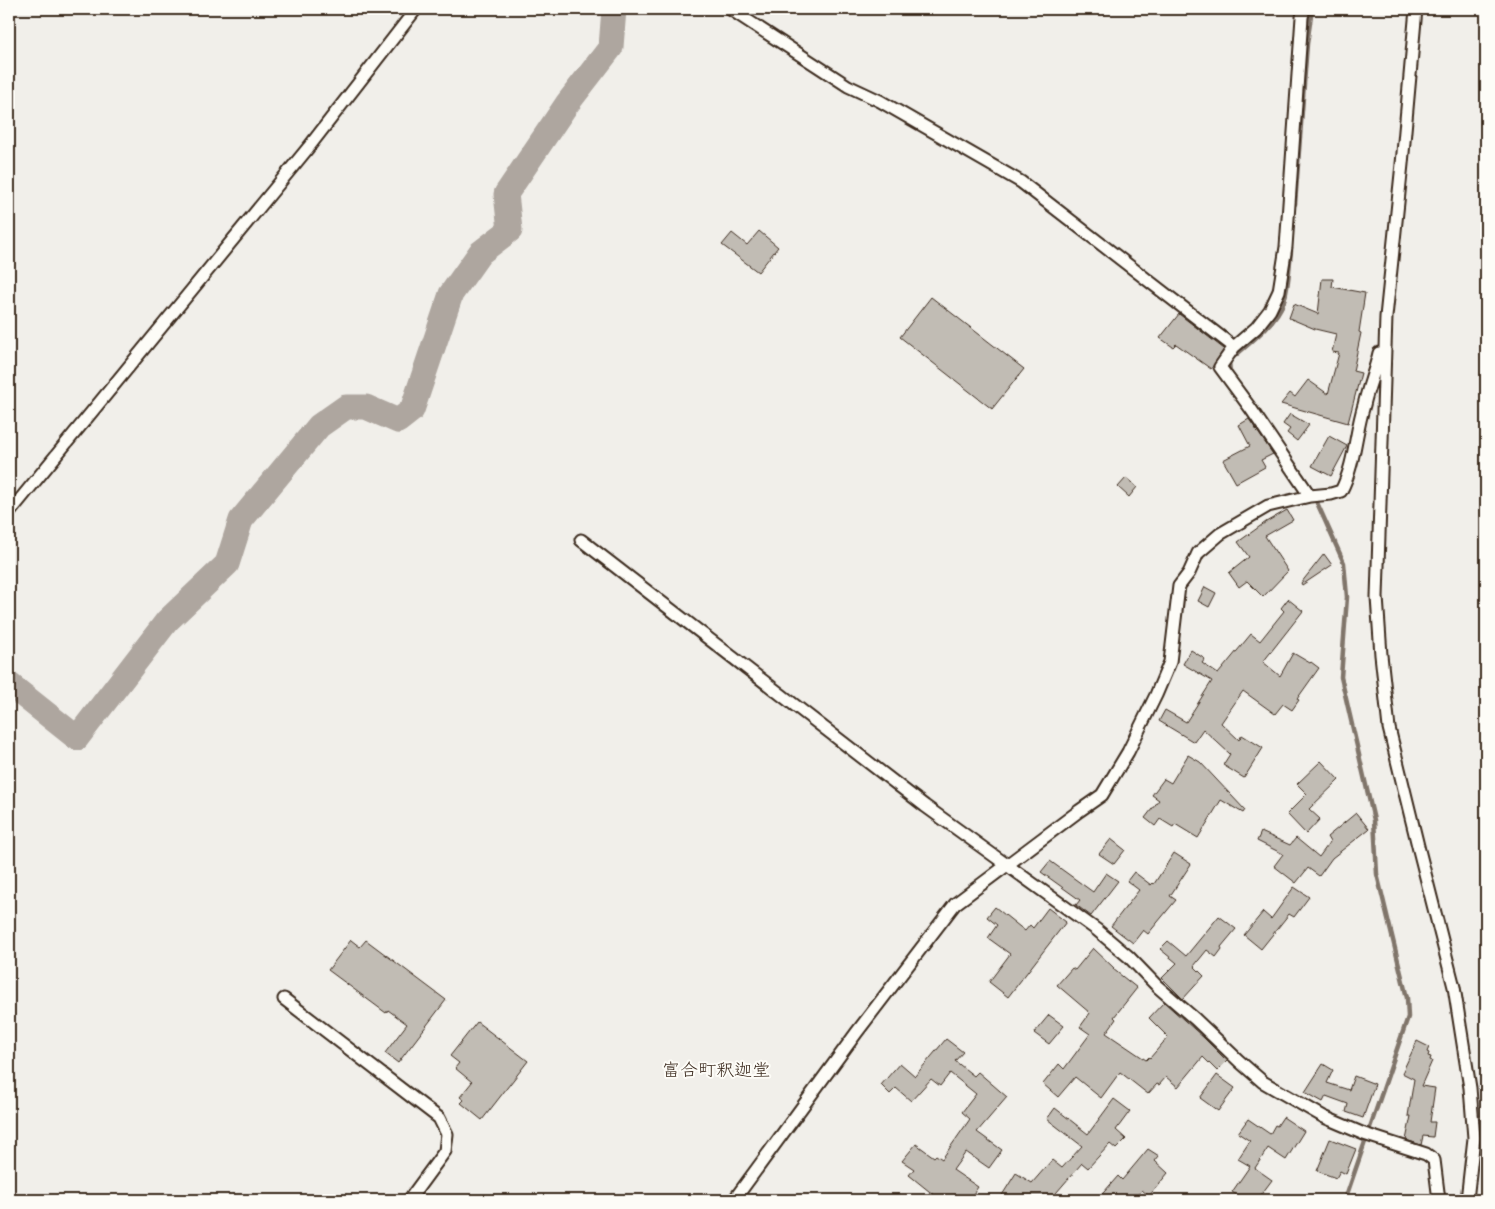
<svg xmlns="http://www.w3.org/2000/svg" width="1495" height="1209" font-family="Sriracha,'Klee One',sans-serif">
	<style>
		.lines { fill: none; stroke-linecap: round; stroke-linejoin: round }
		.stream { stroke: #80746b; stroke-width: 4.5 }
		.river { stroke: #aea69f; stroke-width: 25 }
		.building { fill: #c1bcb4; stroke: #3b2a1e }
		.street-casing { stroke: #3b2a1e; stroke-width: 15 }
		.street { stroke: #fdfcf7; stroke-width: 11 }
		.labels { text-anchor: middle; stroke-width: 4; stroke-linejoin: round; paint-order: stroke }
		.quarter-label { font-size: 18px; fill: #3b2a1e; stroke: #fdfcf7 }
	</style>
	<rect width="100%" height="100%" fill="#f1efea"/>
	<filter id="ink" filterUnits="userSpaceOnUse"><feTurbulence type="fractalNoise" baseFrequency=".02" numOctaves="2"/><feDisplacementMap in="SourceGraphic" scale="10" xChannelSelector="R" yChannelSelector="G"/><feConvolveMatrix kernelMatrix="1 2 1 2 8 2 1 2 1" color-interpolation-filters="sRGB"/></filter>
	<g filter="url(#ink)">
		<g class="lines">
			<!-- stream -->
			<path class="stream" d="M1295,204L1307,44L1312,9
				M1230,373L1229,361C1246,346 1276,324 1284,301C1289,285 1289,268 1291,251
				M1302,475L1310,487L1344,563L1347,597L1341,677L1374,820L1377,874L1407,998L1408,1017L1345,1200"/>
			<!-- river -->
			<path class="river" d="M9,684L77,738L167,621L227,564L241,520L319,426L346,407H366L398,421L412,410L451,294L480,253L510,230L506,194L567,104L611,47L614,9"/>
		</g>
		<!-- building -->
		<path class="building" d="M759,231L778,247L758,272L722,245L732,233L747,245Z
			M1322,279H1333L1332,287L1365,293L1359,332L1361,333L1353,371L1361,373L1348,423L1281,404L1290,393L1295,397L1308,380L1328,394L1339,353L1332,352L1336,334L1315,329L1289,318L1294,304L1318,314Z
			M931,297L1024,369L992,409L900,337Z
			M1179,314L1224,349L1211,369L1176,344L1173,347L1160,338Z
			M1290,414L1309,425L1297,441L1287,433L1290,429L1283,424Z
			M1249,419L1273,454L1261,460L1265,467L1236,483L1223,460L1250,446L1239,425Z
			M1329,436L1347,446L1331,476L1312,466Z
			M1126,478L1137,487L1129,497L1118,487Z
			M1287,510L1293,520L1265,536L1288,571L1263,597L1247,581L1239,587L1229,573L1249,557L1238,542L1266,522Z
			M1324,554L1332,565L1302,585L1301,583Z
			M1205,587L1216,593L1209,607L1198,601Z
			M1288,599L1303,611L1263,662L1280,676L1293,653L1310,663L1311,662L1319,668L1297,699L1299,700L1292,710L1283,704L1275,714L1243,691L1221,723L1239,740L1242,735L1263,748L1244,778L1223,765L1230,754L1203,729L1194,742L1159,721L1165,710L1186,722L1212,681L1183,664L1191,650L1205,659L1202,663L1218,674L1251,634L1260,641L1284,611L1281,608Z
			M1188,755L1200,762L1245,810L1243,813L1221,800L1198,838L1175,824L1173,827L1160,819L1155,826L1145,818L1159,800L1152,795L1164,779L1171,783Z
			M1321,761L1339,780L1309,809L1320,819L1306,834L1287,814L1307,794L1297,784Z
			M1356,813L1369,829L1332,858L1319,876L1308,868L1296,883L1274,866L1283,854L1257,841L1261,832L1290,845L1296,838L1319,857L1330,842L1327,837Z
			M1111,839L1125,850L1114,864L1099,854Z
			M1174,853L1191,864L1170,896L1176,900L1148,934L1143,930L1133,943L1111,926L1139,890L1127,881L1134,872L1151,885L1153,883L1154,884Z
			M1050,861L1093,892L1106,873L1118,881L1091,916L1076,905L1080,900L1041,872Z
			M1294,887L1309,897L1294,917L1289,914L1261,949L1244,935L1263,912L1271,919Z
			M995,907L1025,931L1030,925L1033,928L1048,908L1066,922L1008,997L989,982L1010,954L988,938L997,925L987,917Z
			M1219,916L1236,929L1221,947L1222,949L1216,957L1207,950L1194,966L1204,976L1183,999L1162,978L1177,963L1160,949L1168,941L1186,956Z
			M351,940L360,947L366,940L446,1000L398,1063L385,1053L407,1024L388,1010L386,1013L328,970Z
			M1093,948L1114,968L1113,969L1137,988L1114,1017L1116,1019L1106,1033L1146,1060L1149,1057L1150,1058L1168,1037L1149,1018L1164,1002L1204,1038L1227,1061L1217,1071L1203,1057L1178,1087L1166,1077L1159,1085L1157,1084L1148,1094L1120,1072L1101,1098L1075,1077L1058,1097L1043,1084L1059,1064L1064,1069L1090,1034L1080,1027L1090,1013L1057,985L1072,968L1075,970Z
			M1049,1015L1064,1026L1049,1044L1034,1033Z
			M477,1022L528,1061L482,1120L461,1103L464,1100L460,1097L472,1082L455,1068L459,1063L450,1056Z
			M946,1039L963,1052L955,1061L974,1076L978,1072L1007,1097L977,1132L1002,1150L989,1168L966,1152L953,1170L978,1187L969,1200H966L959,1196L956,1200H940L909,1175L914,1169L902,1161L916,1144L934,1157L936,1155L942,1159L970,1119L962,1112L976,1094L950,1073L940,1086L931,1079L911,1101L896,1088L890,1094L881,1085L900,1063L915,1076Z
			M1417,1041L1429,1047L1427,1052L1429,1053L1428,1056L1431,1057L1430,1060L1432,1061L1421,1086L1435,1088L1430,1122H1435L1433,1137L1423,1136L1421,1145L1406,1140L1411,1116H1408L1414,1079L1402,1073Z
			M1323,1064L1333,1070L1327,1083L1349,1090L1354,1076L1375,1084L1363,1118L1346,1112L1348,1104L1326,1096L1323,1102L1305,1092Z
			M1217,1075L1235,1088L1218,1111L1200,1098Z
			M1114,1099L1130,1111L1116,1130L1126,1139L1116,1149L1110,1144L1088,1168L1082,1163L1050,1200H999L1016,1173L1032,1183L1052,1160L1062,1168L1082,1146L1047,1119L1055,1108L1088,1134Z
			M1283,1117L1304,1131L1286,1160L1268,1148L1255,1168L1272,1180L1257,1200H1245L1232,1192L1250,1166L1238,1159L1250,1141L1238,1133L1248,1119L1270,1134L1275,1125L1277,1126Z
			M1330,1139L1356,1149L1346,1174L1340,1171L1336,1178L1317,1171Z
			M1148,1149L1159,1156L1155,1161L1168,1173L1149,1196L1142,1190L1134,1200H1097L1118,1176L1122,1180Z"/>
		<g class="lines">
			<defs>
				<path id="street" d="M730,9L848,86L880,101L1021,182L1234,347L1220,367L1251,409L1310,496
					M1416,9L1402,164L1386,317L1377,597L1381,655L1389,728L1419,850L1454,987L1470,1088L1474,1138L1467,1200
					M1234,347L1256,328L1270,310L1279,291L1286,247L1302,17L1304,9
					M9,513L308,148L416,9
					M581,540L925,806L1097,930L1129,957L1158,987L1195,1019L1239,1061L1263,1082L1324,1117L1364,1134L1426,1154L1434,1160L1439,1200
					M284,999L439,1118L447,1134L445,1151L409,1200
					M734,1200L857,1032L955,904L1079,811L1102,795L1128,752L1156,695L1170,662L1179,586L1189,573L1198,553L1220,534L1268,506L1310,496L1331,494L1341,491C1355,464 1355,434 1364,405C1368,387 1375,371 1379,353"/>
			</defs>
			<!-- street casing -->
			<use href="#street" class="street-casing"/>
			<!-- street -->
			<use href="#street" class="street"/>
		</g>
	</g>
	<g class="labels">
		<!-- quarter labels -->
		<g class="quarter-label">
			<text x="716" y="1076">富合町釈迦堂</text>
		</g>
	</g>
	<!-- margin -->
	<rect width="1495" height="1209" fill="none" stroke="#fdfcf7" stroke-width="30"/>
	<rect x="15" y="15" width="1465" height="1179" fill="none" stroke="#3b2a1e" stroke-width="2" filter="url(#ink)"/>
</svg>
